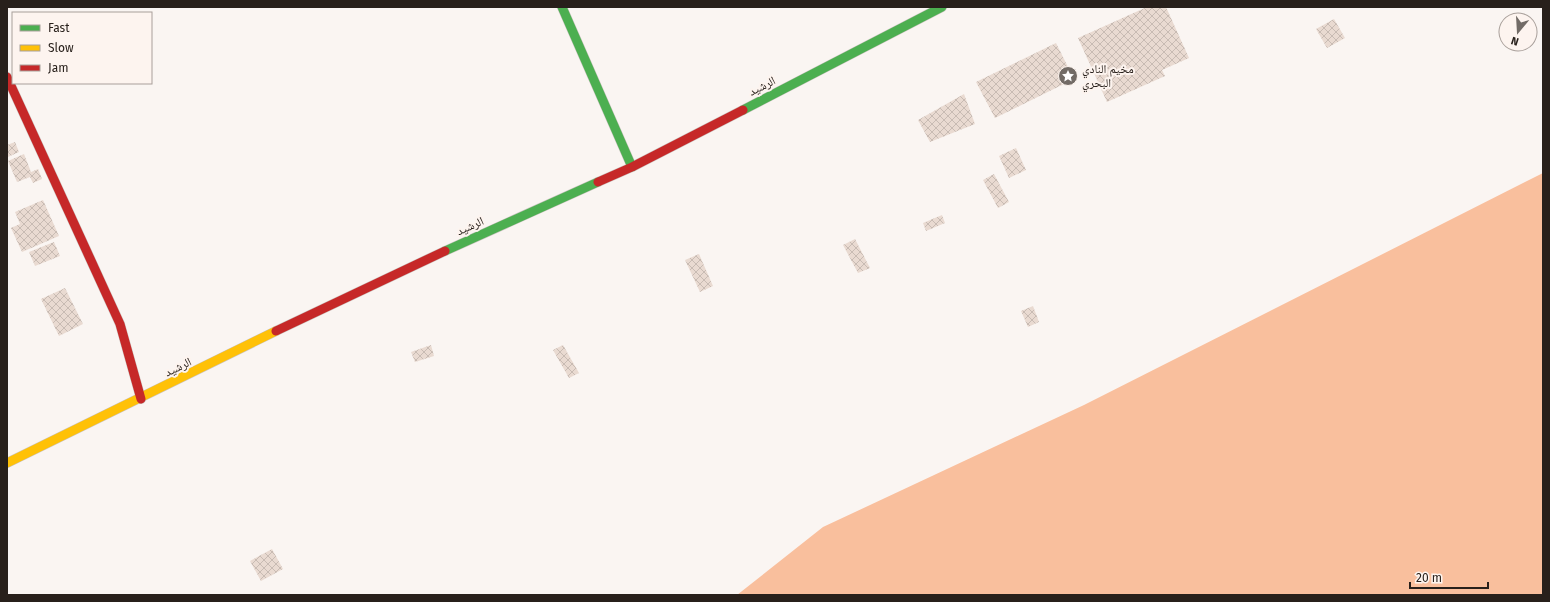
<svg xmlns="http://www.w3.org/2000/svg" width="1550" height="602" font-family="'Fira Sans','Noto Naskh Arabic',sans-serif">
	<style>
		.water { fill: #f9bf9d }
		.building { fill: url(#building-cross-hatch) }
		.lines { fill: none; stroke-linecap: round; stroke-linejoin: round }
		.fast-casing { stroke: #cac4c0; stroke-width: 10 }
		.slow-casing { stroke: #cac4c0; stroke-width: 10 }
		.jam-casing { stroke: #cac4c0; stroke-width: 10 }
		.fast { stroke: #4caf50; stroke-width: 9 }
		.slow { stroke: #ffc107; stroke-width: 9 }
		.jam { stroke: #c62828; stroke-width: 9 }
		.labels { text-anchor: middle; stroke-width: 4; stroke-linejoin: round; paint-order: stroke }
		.poi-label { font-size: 12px; fill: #28201b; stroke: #fdf4ef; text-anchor: start }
		.street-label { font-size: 12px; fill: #28201b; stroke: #fdf4ef }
	</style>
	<defs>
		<pattern id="building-cross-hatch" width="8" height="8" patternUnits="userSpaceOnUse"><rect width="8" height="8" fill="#e9dad1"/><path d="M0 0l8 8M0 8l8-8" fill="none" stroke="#c8bbb3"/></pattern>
	</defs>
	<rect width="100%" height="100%" fill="#faf5f2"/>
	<!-- water -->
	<path class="water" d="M1543,173V595H737L823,527L1084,405Z"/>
	<!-- building -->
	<path class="building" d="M1147,7H1166L1189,58L1162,70L1165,76L1107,102L1078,38Z
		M1334,19L1345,38L1327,48L1316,29Z
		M1056,43L1074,79L995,118L976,82Z
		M964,94L975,124L930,142L918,120Z
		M15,142L19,152L8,157L7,145Z
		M1016,148L1026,170L1009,178L999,156Z
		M24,154L31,172L38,169L42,179L33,183L30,177L17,182L8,161Z
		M994,174L1009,202L998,208L983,180Z
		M43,200L59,236L22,252L11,228L20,224L15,212Z
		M942,215L945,223L926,231L923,223Z
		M855,239L870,268L858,273L843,245Z
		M54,242L60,256L35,266L29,252Z
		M699,254L713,286L700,292L685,260Z
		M65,288L83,324L59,336L41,299Z
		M1033,306L1039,322L1028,327L1021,311Z
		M431,345L434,356L415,362L411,352Z
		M563,345L579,373L569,378L553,350Z
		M272,549L283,569L261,581L250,561Z"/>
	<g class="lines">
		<defs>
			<path id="fast" d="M562,7L632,167
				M743,110L942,7
				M445,251L598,182"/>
			<path id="slow" d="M7,463L276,331"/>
			<path id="jam" d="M7,77L120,324L141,399
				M598,182L632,167L743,110
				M276,331L445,251"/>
		</defs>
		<!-- fast casing -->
		<use href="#fast" class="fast-casing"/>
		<!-- slow casing -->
		<use href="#slow" class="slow-casing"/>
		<!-- jam casing -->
		<use href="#jam" class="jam-casing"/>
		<!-- fast -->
		<use href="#fast" class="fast"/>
		<!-- slow -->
		<use href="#slow" class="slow"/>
		<!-- jam -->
		<use href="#jam" class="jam"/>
	</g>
	<!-- icons -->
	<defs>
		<symbol id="sight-disc" viewBox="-11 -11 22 22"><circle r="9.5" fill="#726b66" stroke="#fdf4ef"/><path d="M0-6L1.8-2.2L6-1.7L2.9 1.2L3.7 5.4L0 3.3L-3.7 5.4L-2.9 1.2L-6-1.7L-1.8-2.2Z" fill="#fff"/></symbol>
	</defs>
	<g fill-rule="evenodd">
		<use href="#sight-disc" x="1057" y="65" width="22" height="22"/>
	</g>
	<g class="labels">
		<!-- poi labels -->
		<g class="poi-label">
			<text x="1082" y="73">مخيم النادي<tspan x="1082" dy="14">البحري</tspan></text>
		</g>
		<!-- street labels -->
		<g class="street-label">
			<text transform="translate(762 86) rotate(-27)" y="4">الرشيد</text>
			<text transform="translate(470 226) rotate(-24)" y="4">الرشيد</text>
			<text transform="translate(178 367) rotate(-26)" y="4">الرشيد</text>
		</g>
	</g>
	<!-- border -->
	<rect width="1550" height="602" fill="none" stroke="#28201b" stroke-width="16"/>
	<!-- legend -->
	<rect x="12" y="12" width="140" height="72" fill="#fdf4ef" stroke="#a89f9a"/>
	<rect x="20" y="25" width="20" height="6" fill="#4caf50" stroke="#a89f9a"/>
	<text x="48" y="32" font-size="12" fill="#28201b">Fast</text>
	<rect x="20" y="45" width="20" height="6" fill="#ffc107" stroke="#a89f9a"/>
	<text x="48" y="52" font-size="12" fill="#28201b">Slow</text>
	<rect x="20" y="65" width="20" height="6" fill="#c62828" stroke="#a89f9a"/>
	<text x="48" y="72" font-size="12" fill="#28201b">Jam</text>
	<!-- north arrow -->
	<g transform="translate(1518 32) rotate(198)"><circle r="19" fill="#fdf4ef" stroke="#a89f9a"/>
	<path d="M0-3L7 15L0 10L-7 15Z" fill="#726b66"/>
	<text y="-6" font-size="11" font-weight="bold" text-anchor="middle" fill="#28201b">N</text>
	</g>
	<!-- scale -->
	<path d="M1410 582v6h78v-6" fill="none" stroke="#28201b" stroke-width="2"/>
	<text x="1416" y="582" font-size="12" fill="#28201b" stroke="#fdf4ef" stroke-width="3" paint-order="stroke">20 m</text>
</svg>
